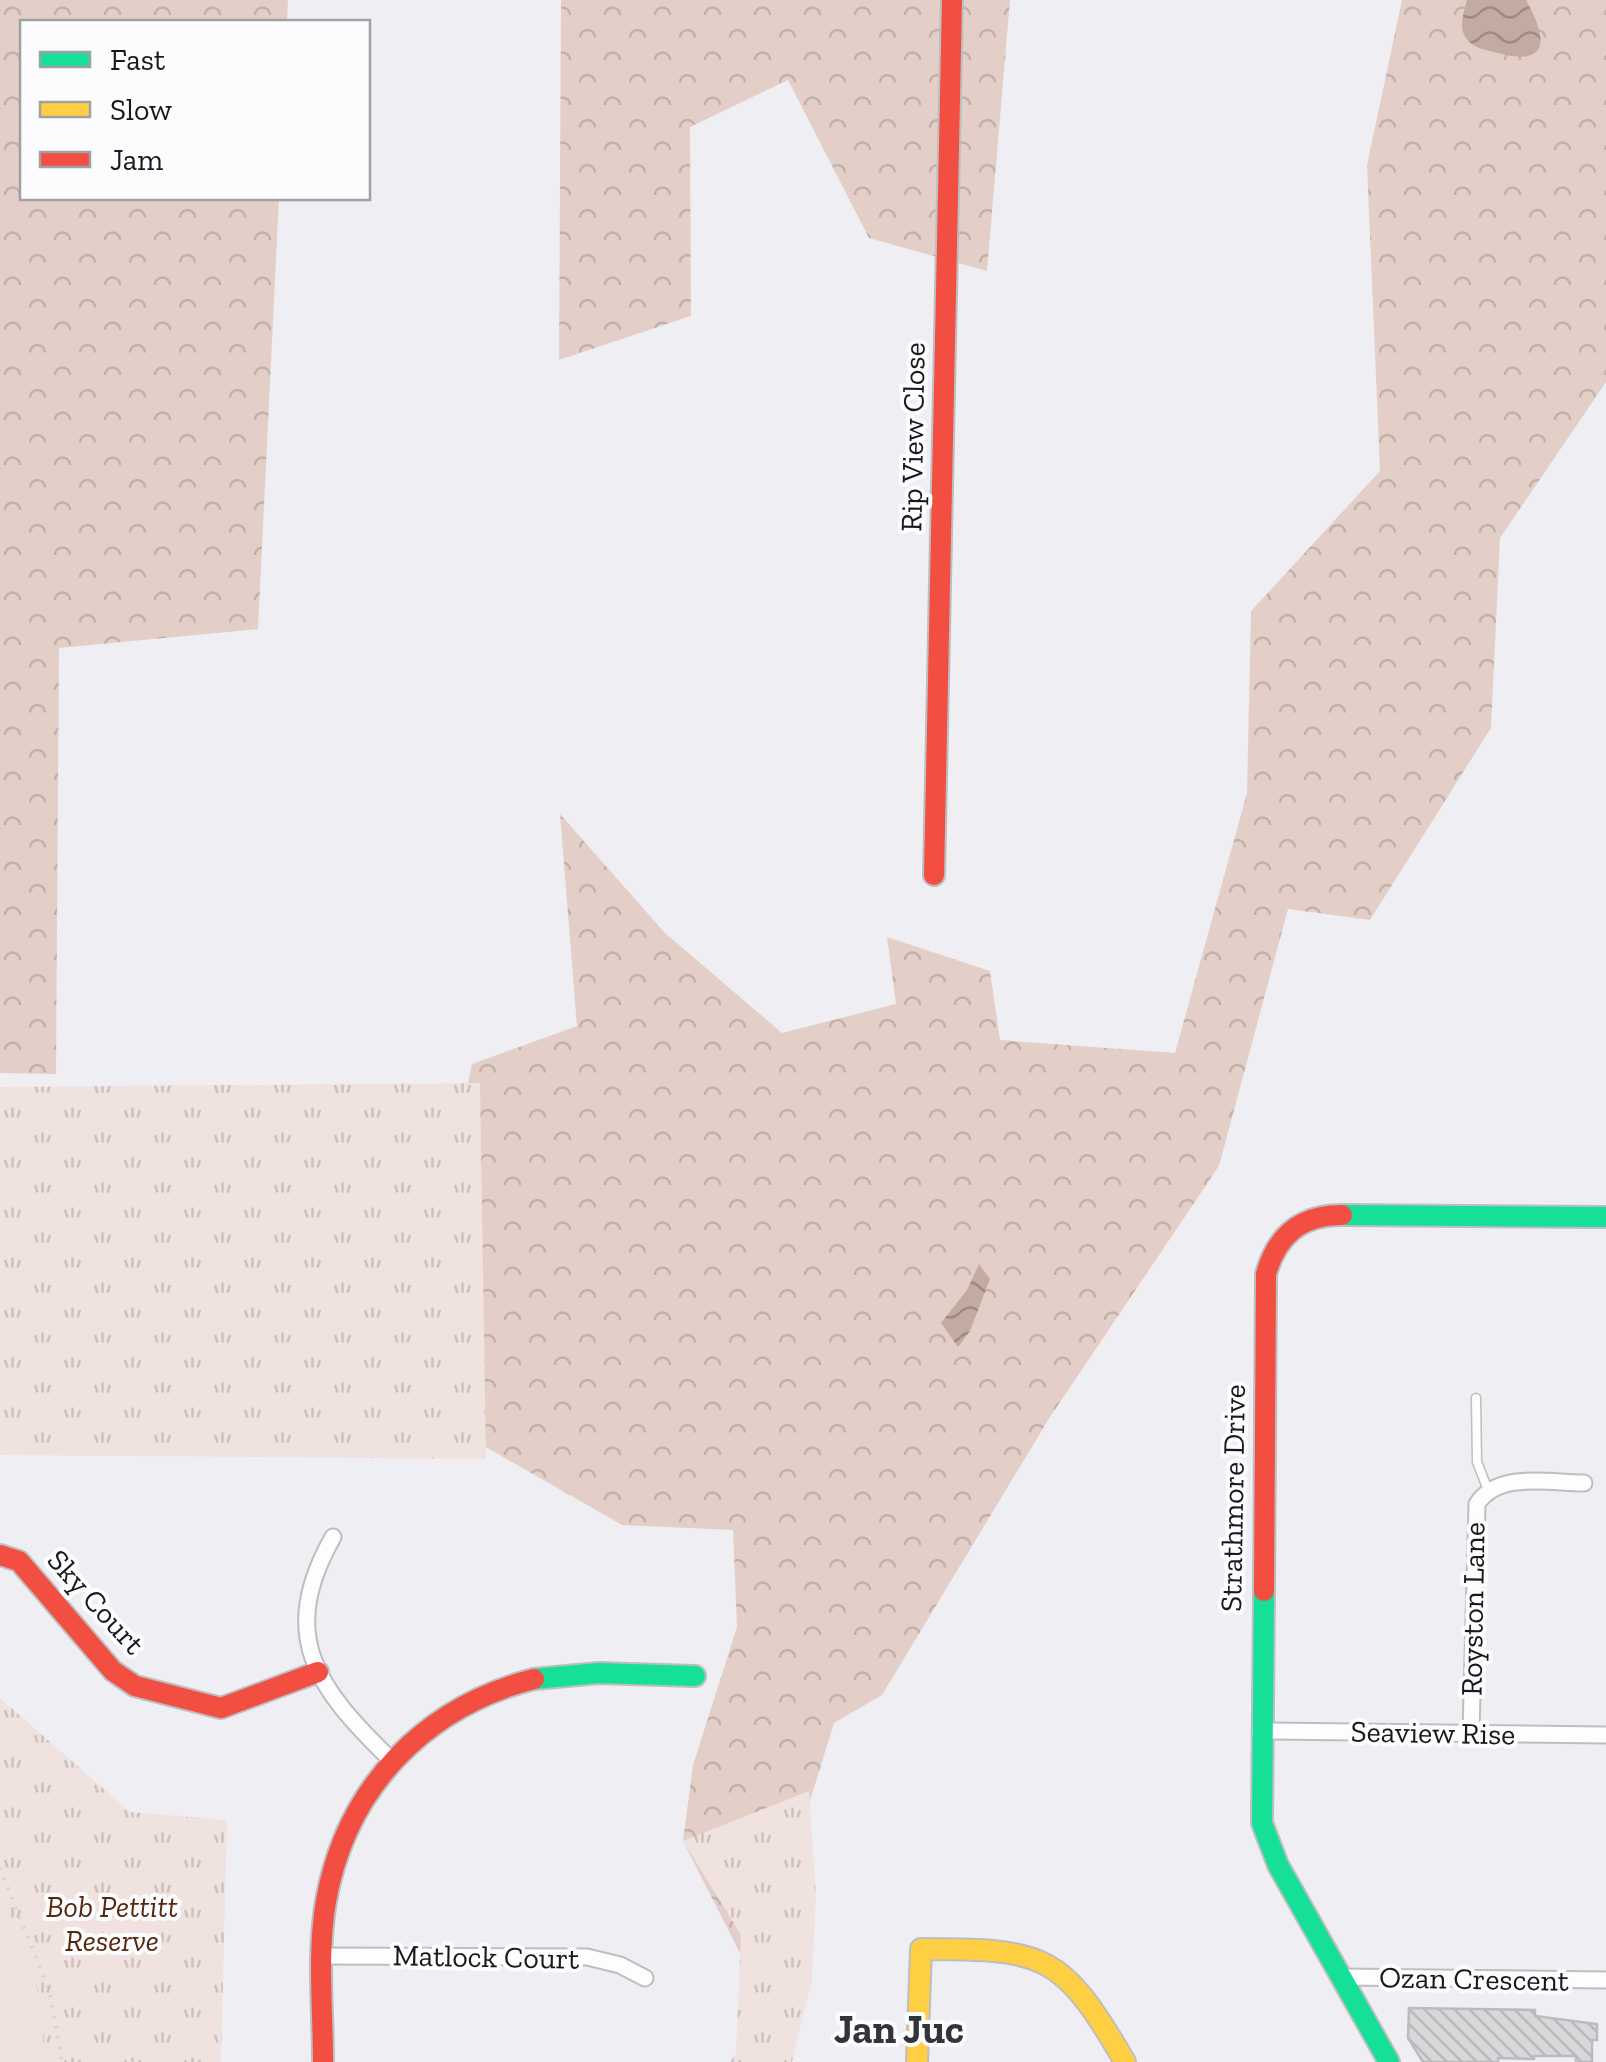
<svg xmlns="http://www.w3.org/2000/svg" width="1606" height="2062" font-family="'Zilla Slab',serif">
	<style>
		.forest { fill: url(#forest-crowns) }
		.park { fill: url(#park-tufts) }
		.garden { fill: #f0e2de }
		.water { fill: url(#water-waves) }
		.building { fill: url(#building-back-hatch); stroke: #bbbbbe; stroke-width: 2.5 }
		.lines { fill: none; stroke-linecap: round; stroke-linejoin: round }
		.lane-casing { stroke: #bdbec0; stroke-width: 11 }
		.street-casing { stroke: #bdbec0; stroke-width: 19 }
		.fast-casing { stroke: #bdbec0; stroke-width: 24 }
		.slow-casing { stroke: #bdbec0; stroke-width: 24 }
		.jam-casing { stroke: #bdbec0; stroke-width: 24 }
		.path { stroke: #d6d6d7; stroke-width: 4; stroke-dasharray: 2.5 8; stroke-linecap: butt }
		.lane { stroke: #fdfdfd; stroke-width: 8 }
		.street { stroke: #fdfdfd; stroke-width: 15 }
		.fast { stroke: #16e098; stroke-width: 20 }
		.slow { stroke: #ffcf43; stroke-width: 20 }
		.jam { stroke: #f24e42; stroke-width: 20 }
		.labels { text-anchor: middle; stroke-width: 8; stroke-linejoin: round; paint-order: stroke }
		.street-label { font-size: 30px; fill: #19191c; stroke: #fbfcfe }
		.park-label { font-size: 30px; font-style: italic; fill: #56280f; stroke: #fbfcfe }
		.district-label { font-size: 40px; font-weight: bold; fill: #333439; stroke: #fbfcfe }
	</style>
	<defs>
		<pattern id="forest-crowns" width="20" height="18" patternUnits="userSpaceOnUse" patternTransform="scale(2.5)"><rect width="20" height="18" fill="#e3cfc8"/><path d="M2 6a3 3 0 1 1 6 0M12 15a3 3 0 1 1 6 0" fill="none" stroke="#c2b1ab"/></pattern>
		<pattern id="park-tufts" width="24" height="20" patternUnits="userSpaceOnUse" patternTransform="scale(2.5)"><rect width="24" height="20" fill="#f0e2de"/><path d="M3 7l-1-3M5 7V3M7 7l1-3M15 17l-1-3M17 17v-4M19 17l1-3" fill="none" stroke="#cdc1be"/></pattern>
		<pattern id="water-waves" width="16" height="10" patternUnits="userSpaceOnUse" patternTransform="scale(2.5)"><rect width="16" height="10" fill="#c3aba1"/><path d="M0 5q4-4 8 0t8 0" fill="none" stroke="#9e8a82"/></pattern>
		<pattern id="building-back-hatch" width="6" height="6" patternUnits="userSpaceOnUse" patternTransform="scale(2.5)"><rect width="6" height="6" fill="#d8d8db"/><path d="M-1 5l2 2M0 0l6 6M5-1l2 2" fill="none" stroke="#b9b9bb"/></pattern>
	</defs>
	<rect width="100%" height="100%" fill="#efeff3"/>
	<!-- forest -->
	<path class="forest" d="M0,0H288L287,22H22V198H279L258,629L59,648L56,1074L0,1073Z
		M561,0H1010L987,271L869,238L788,80L690,127L691,316L559,360Z
		M1402,0H1606V382L1500,538L1491,728L1370,920L1288,909L1219,1166L1050,1417L882,1695L834,1723L810,1801L812,1980L748,1969L683,1841L693,1765L737,1627L733,1530L622,1525L477,1442L442,1212L472,1064L577,1026L560,814L665,933L782,1033L896,1004L887,937L990,971L1000,1040L1175,1053L1247,793L1251,611L1380,471L1367,165Z"/>
	<!-- park -->
	<path class="park" d="M480,1083L486,1459L0,1455V1087Z
		M0,1698L130,1812L227,1820L221,2062H0Z
		M809,1791L816,1896L812,1980L792,2062H730L736,2053L741,1935L683,1841Z"/>
	<!-- garden -->
	<path class="garden" d="M0,1895C19,1937 59,2017 37,2062H0Z"/>
	<!-- water -->
	<path class="water" d="M1467,0H1526C1549,41 1549,68 1494,52C1484,50 1472,47 1466,38C1458,26 1464,13 1467,0Z
		M979,1264L990,1279L970,1331L958,1347L941,1323L967,1290Z"/>
	<!-- building -->
	<path class="building" d="M1409,2008L1535,2010V2016L1597,2024V2040H1592V2062H1576V2056H1534V2059L1498,2058V2062H1423L1408,2038Z"/>
	<g class="lines">
		<defs>
			<path id="lane" d="M1476,1398L1477,1462L1488,1490"/>
			<path id="street" d="M333,1537C277,1636 317,1688 390,1759
				M1260,1731L1606,1735
				M1471,1733L1477,1504C1498,1471 1549,1483 1584,1483
				M324,1956L587,1957L620,1965L645,1978
				M1342,1977L1606,1980"/>
			<path id="fast" d="M1342,1215L1606,1217
				M1264,1591L1262,1823L1278,1865L1389,2062
				M534,1679L599,1673L695,1676"/>
			<path id="slow" d="M917,2062L921,1949C1045,1949 1062,1953 1125,2062"/>
			<path id="jam" d="M934,875L952,0
				M0,1555L19,1561L113,1671L135,1686L221,1708L318,1672
				M1264,1591L1266,1274C1277,1235 1301,1215 1342,1215
				M323,2062C323,2009 317,1953 326,1901C346,1788 424,1707 534,1679"/>
		</defs>
		<!-- lane casing -->
		<use href="#lane" class="lane-casing"/>
		<!-- street casing -->
		<use href="#street" class="street-casing"/>
		<!-- fast casing -->
		<use href="#fast" class="fast-casing"/>
		<!-- slow casing -->
		<use href="#slow" class="slow-casing"/>
		<!-- jam casing -->
		<use href="#jam" class="jam-casing"/>
		<!-- path -->
		<path class="path" d="M0,1868L50,1993L62,2062"/>
		<!-- lane -->
		<use href="#lane" class="lane"/>
		<!-- street -->
		<use href="#street" class="street"/>
		<!-- fast -->
		<use href="#fast" class="fast"/>
		<!-- slow -->
		<use href="#slow" class="slow"/>
		<!-- jam -->
		<use href="#jam" class="jam"/>
	</g>
	<g class="labels">
		<!-- street labels -->
		<g class="street-label">
			<text transform="translate(913 437) rotate(-89)" y="10">Rip View Close</text>
			<text transform="translate(1233 1498) rotate(-89)" y="10">Strathmore Drive</text>
			<text transform="translate(96 1602) rotate(48)" y="10">Sky Court</text>
			<text transform="translate(1473 1609) rotate(-89)" y="10">Royston Lane</text>
			<text transform="translate(1433 1733) rotate(1)" y="10">Seaview Rise</text>
			<text transform="translate(486 1957) rotate(1)" y="10">Matlock Court</text>
			<text transform="translate(1474 1979) rotate(1)" y="10">Ozan Crescent</text>
		</g>
		<!-- park labels -->
		<g class="park-label">
			<text x="112" y="1917">Bob Pettitt<tspan x="112" dy="34">Reserve</tspan></text>
		</g>
		<!-- district labels -->
		<g class="district-label">
			<text x="899" y="2043">Jan Juc</text>
		</g>
	</g>
	<!-- legend -->
	<rect x="20" y="20" width="350" height="180" fill="#fbfcfe" stroke="#a1a1a4" stroke-width="2.5"/>
	<rect x="40" y="52" width="50" height="15" fill="#16e098" stroke="#a1a1a4" stroke-width="2.5"/>
	<text x="110" y="70" font-size="30" fill="#19191c">Fast</text>
	<rect x="40" y="102" width="50" height="15" fill="#ffcf43" stroke="#a1a1a4" stroke-width="2.5"/>
	<text x="110" y="120" font-size="30" fill="#19191c">Slow</text>
	<rect x="40" y="152" width="50" height="15" fill="#f24e42" stroke="#a1a1a4" stroke-width="2.5"/>
	<text x="110" y="170" font-size="30" fill="#19191c">Jam</text>
</svg>
